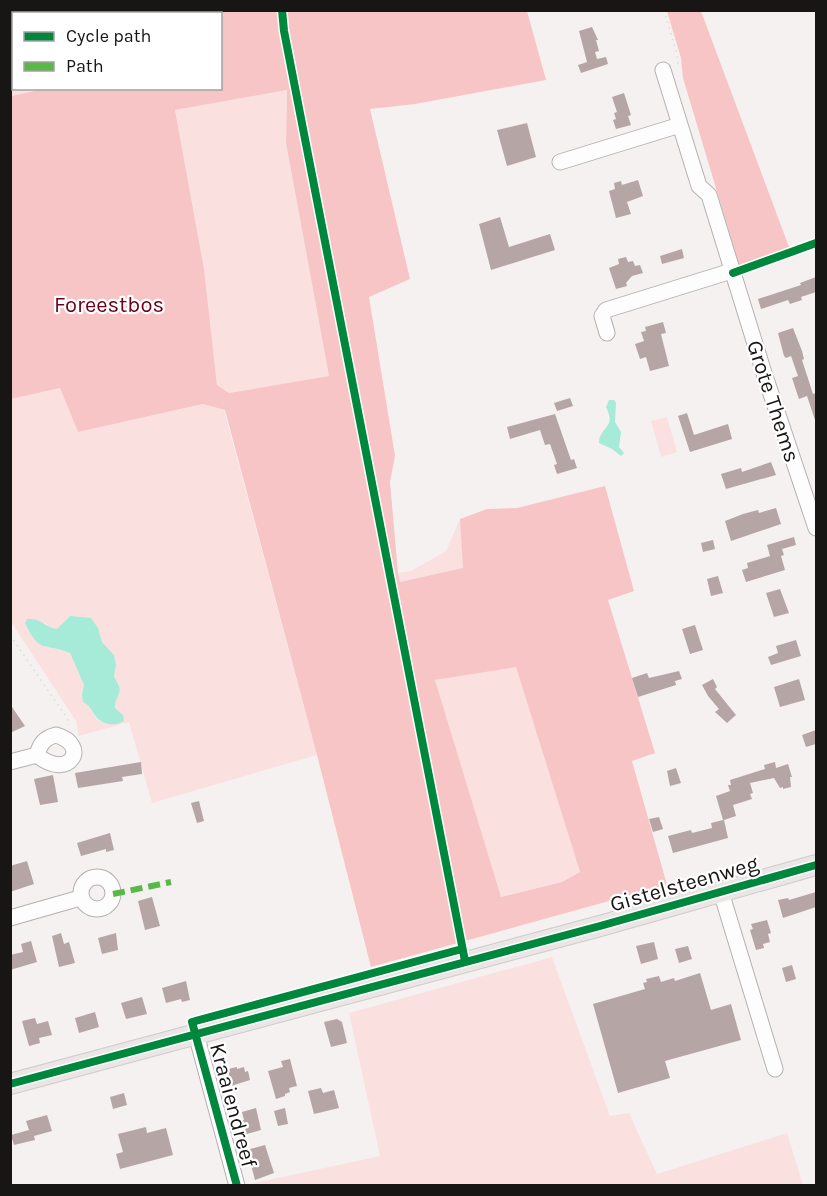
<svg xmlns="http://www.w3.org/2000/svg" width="827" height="1196" font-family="Karla,sans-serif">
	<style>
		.green { fill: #fae1e0; fill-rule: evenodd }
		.forest { fill: #f7c5c5; fill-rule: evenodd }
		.water { fill: #a6ebd8 }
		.building { fill: #b6a5a5 }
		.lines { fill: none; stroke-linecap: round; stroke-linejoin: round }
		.minor-casing { stroke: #b5b1b1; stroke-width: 17 }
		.major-casing { stroke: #cecbcb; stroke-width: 22 }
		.path { stroke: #dcdbdb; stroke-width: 1.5; stroke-dasharray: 1.5 4.5; stroke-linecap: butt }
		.minor { stroke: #fefdfd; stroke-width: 15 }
		.major { stroke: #ebe5e5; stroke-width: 20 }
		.quiet { stroke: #58b947; stroke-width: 6; stroke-dasharray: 12 6; stroke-linecap: butt }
		.cycleway-casing { stroke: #fff; stroke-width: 11 }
		.cycleway { stroke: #00873e; stroke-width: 8 }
		.labels { text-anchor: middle; stroke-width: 4.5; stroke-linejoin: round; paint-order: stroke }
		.park-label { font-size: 22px; fill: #6b0118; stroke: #fff }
		.street-label { font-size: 22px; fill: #181515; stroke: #fff }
	</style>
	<rect width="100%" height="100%" fill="#f6f1f1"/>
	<!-- green -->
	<path class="green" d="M11,10H184L185,13L14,14V88L49,89L11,96Z
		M287,90L286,143L329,376L229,393L217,385L204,269L175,110Z
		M60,388L78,432L204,404L224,410L317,755L152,803L129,722L79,736L76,721L11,622L10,399ZM70,616L98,628L102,642L114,655L116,665L114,677L119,683L115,709L123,715C114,719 104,727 96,718L82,694L84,685L70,653L51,647H45L44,622L51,629H57Z
		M667,417L677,452L661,457L651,421Z
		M460,519L464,568L400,582L398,573L411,571L446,551Z
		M516,666L580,872L562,882L500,897L435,680Z
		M552,957L610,1116L629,1113L657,1174L787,1133L803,1185H245L380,1156L349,1013Z"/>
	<!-- forest -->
	<path class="forest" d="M184,11H527L546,80L415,104L370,109L410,279L369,297L395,456L390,482L398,573L400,582L463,568L460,519L487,509L517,508L605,486L634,591L608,600L655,753L632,761L667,885L371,967L317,755L225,410L203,404L78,432L60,388L11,399V96L49,88H220V14L185,13ZM287,90L286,143L329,376L229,393L217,385L204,269L175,110ZM516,667L580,872L562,882L501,897L435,680Z
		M667,11H701L789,247L739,265L683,78L681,58Z"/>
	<!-- water -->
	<path class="water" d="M609,400H614L616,403L615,422L621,432L619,447L624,453L621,456L612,449L599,443C600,425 617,429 606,407Z
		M70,616L91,618L98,628L102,642L114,655L116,665L114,677C126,693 115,694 115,708L123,715L124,721C116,725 113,725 105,723C92,718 94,707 83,702L82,694L84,685L70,653C42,642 40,654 25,623L27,619C43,618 45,628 57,629Z"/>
	<!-- building -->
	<path class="building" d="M592,27L598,40H596L599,51L595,52L597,59L606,57L608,64L581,73L578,65L587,62L579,31Z
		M624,93L631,115L628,116L631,125L616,129L613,120L616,119L614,113L617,112L612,97Z
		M527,123L536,157L507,166L497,130Z
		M638,180L643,196L627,202L631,214L616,218L609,191L615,189L614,183L621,181L622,185Z
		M500,217L509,247L550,234L555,250L491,270L479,224Z
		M682,249L684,258L662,264L660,256Z
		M626,257L628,262L633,261L635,266L640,265L643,273L632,276L626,283L627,286L616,289L609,268L619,264L618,259Z
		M816,277V292L801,297L802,300L790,304L788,300L761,309L758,299L801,285L800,283Z
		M663,322L666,333L661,334L669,366L650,371L646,357L640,359L635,344L644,341L641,332L646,331L645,327Z
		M793,328L802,351L804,359L802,360L813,394L816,393V420H815L807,396L799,399L792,378L798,376L791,356L786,358L784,356L778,333Z
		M570,398L573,406L557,411L554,403Z
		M687,413L694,435L728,424L732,439L690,452L678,416Z
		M555,414L571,460L574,459L577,468L557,474L554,465L557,464L550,444L545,445L540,430L510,439L507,427Z
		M771,462L776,475L726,489L721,474L741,468L742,472Z
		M776,508L781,524L731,541L725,521L743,514L758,510L759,513Z
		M794,537L796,545L782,549L784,555L781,556L785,570L746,582L742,570L748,568L747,563L770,556L767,545Z
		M713,540L715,549L703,552L701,543Z
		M718,576L723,593L711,596L707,579Z
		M780,589L789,613L774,617L766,593Z
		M695,625L703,650L690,654L682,629Z
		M796,640L801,656L771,665L768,657L778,653L776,646Z
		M679,671L682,679L675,681L676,685L638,697L632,678L647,673L649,678Z
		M713,679L717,687L715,689L736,715L727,723L715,712L719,709L708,696L702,685Z
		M799,679L805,700L780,707L774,687Z
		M10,704L25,726L10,733Z
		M816,730V744L806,747L802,735Z
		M141,762L142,774L122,777L123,781L78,788L75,773Z
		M775,762L776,768L788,764L792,777H790L791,787L783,789V787L780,788L774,778L750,783L753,793L750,794L752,799L733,805L736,816L724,820L728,838L673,853L668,836L691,830L692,833L712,828L711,823L723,820L716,796L730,791L728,785H731L730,780L765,769L764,765Z
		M676,768L681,783L670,786L667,771Z
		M53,775L58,802L40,805L34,779Z
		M199,801L204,821L197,823L191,803Z
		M659,817L663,829L653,832L649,819Z
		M110,833L114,850L106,852V849L81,856L77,843Z
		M27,861L34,884L10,892V866Z
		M816,892V907L783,918L778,900L788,898L789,900Z
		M152,897L160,926L145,930L138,901Z
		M767,920L771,933L768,934L770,942L763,944L764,948L756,950L750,930L753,929L751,924Z
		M61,933L64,944L69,942L75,963L59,967L52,936Z
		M116,933L118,950L102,954L98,938Z
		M31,941L37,962L10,970V955L23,952L21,944Z
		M654,942L658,959L641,964L636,946Z
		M688,946L692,959L679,963L675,949Z
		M792,965L796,979L786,982L782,968Z
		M700,973L711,1010L731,1004L741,1040L665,1061L670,1078L618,1093L593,1004L645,989L643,983L647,982L646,979L659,976L661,982L674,978L675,981Z
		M186,981L190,1000L182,1002L181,999L166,1003L162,988Z
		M142,997L147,1014L126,1019L121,1003Z
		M95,1012L99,1027L79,1033L75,1018Z
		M35,1018L37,1024L48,1021L52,1035L39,1038L40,1043L29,1046L22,1021Z
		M337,1019L342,1022L347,1043L331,1047L324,1022Z
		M290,1059L297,1086L289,1088L290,1092L285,1094V1096L276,1099L268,1071L283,1067L281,1061Z
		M237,1067V1069L244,1067L245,1072L248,1071L250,1080L231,1086L228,1069Z
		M321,1088L323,1093L334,1090L339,1108L314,1114L308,1091Z
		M124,1093L127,1105L113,1109L110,1097Z
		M256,1108L261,1130L243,1135L240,1121L244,1120L242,1112Z
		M285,1108L288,1124L278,1126L274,1111Z
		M47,1115L52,1131L34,1136L35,1140L14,1145L11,1135L29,1130L26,1121Z
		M146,1127L147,1133L166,1128L173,1155L120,1169L116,1154L123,1152L118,1134Z
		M265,1145L274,1173L255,1180L250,1161L253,1160L250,1149Z"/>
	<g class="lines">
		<defs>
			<path id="minor" d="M663,70L699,186L709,195L764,373L816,528
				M560,162L680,125
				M607,333L602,316L606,310L725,273H733
				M56,735C91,745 69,782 37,755C40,744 44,738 56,735Z
				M10,762L37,755
				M81 893a16 16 0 1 1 32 0a16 16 0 1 1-32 0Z
				M721,892L775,1069
				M10,918L80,898
				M196,1034L237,1186"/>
			<path id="major" d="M10,1084L600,926L816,865"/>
		</defs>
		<!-- minor casing -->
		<use href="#minor" class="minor-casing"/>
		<!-- major casing -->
		<use href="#major" class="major-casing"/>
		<!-- path -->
		<path class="path" d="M664,10L677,54L678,65L675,66
			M10,635L69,721L68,725"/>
		<!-- minor -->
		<use href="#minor" class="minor"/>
		<!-- major -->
		<use href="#major" class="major"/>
		<!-- quiet -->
		<path class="quiet" d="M113,894L171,882"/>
		<defs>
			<path id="cycleway" d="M282,10L284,31L465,961
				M733,273L816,243
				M10,1084L600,926L816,865
				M237,1186L192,1022L462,949"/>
		</defs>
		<!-- cycleway casing -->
		<use href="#cycleway" class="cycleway-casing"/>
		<!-- cycleway -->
		<use href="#cycleway" class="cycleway"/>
	</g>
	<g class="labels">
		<!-- park labels -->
		<g class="park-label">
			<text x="109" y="312">Foreestbos</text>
		</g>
		<!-- street labels -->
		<g class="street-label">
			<text transform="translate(774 401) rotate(72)" y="8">Grote Thems</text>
			<text transform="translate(684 883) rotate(-16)" y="8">Gistelsteenweg</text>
			<text transform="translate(234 1105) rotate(75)" y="8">Kraaiendreef</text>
		</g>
	</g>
	<!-- border -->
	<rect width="827" height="1196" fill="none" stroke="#181515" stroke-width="24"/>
	<!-- legend -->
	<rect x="12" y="12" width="210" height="78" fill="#ffffff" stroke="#a3a1a1" stroke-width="1.5"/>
	<rect x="24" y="32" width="30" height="9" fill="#00873e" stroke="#a3a1a1" stroke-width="1.5"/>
	<text x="66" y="42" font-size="18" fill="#181515">Cycle path</text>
	<rect x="24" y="62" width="30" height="9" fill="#58b947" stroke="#a3a1a1" stroke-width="1.5"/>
	<text x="66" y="72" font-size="18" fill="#181515">Path</text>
</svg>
